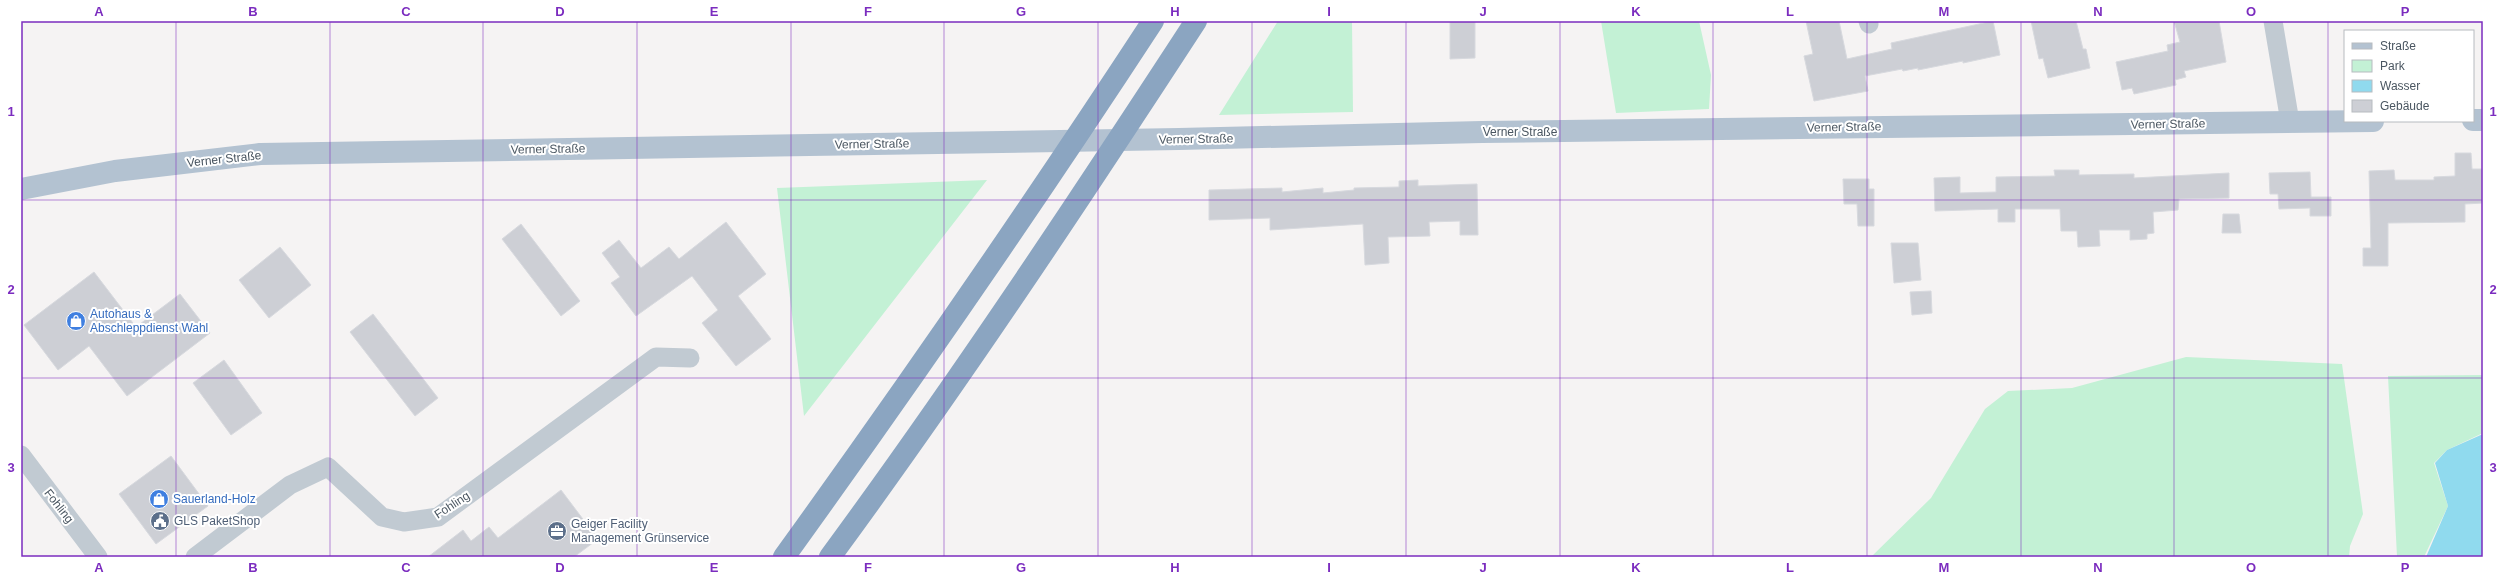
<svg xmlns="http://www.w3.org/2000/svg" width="2504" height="578" font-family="Helvetica,sans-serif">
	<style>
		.green { fill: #c3f1d5 }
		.water { fill: #90daee }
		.building { fill: #cdcfd5; stroke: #d7d9de }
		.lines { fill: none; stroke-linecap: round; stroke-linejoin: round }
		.minor { stroke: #c1cad2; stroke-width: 19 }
		.major { stroke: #b3c2d1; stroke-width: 22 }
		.highway { stroke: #8ba5c1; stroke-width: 22 }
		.grid { fill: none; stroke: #7b2cbf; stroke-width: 1; stroke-opacity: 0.55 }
		.labels { text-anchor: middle; stroke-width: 4; stroke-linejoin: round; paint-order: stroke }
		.street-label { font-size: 12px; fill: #4a5661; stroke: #fff }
		.shop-label { font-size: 12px; fill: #366cbe; stroke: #fff; text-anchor: start }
		.service-label { font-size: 12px; fill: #4e5e75; stroke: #fff; text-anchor: start }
		.neatline { fill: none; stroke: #7b2cbf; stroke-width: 1.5 }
		.grid-label { font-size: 13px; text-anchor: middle; font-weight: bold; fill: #7b2cbf }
	</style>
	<rect width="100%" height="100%" fill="#f5f3f3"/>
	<!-- green -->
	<path class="green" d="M1278,21H1352L1353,112L1219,115Z
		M1601,21H1699L1711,75L1709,109L1616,113Z
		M987,180L804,416L777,188Z
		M2186,357L2342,364L2363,514L2350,546L2349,557H1871L1931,498L1985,409L2008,391L2072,388Z
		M2483,375V433L2447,450L2434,463L2448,506L2424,557H2397L2388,376Z"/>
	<!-- water -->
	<path class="water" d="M2483,434V557H2426L2448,506L2435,463L2447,450Z"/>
	<!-- building -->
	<path class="building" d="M1450,21H1475V58L1450,59Z
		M1806,21H1839L1847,59L1892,49L1891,43L1993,21L2000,55L1963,63V61L1918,70V68L1903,71L1902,69L1865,76L1868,91L1814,101L1804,56L1813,54Z
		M2031,21H2076L2083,49H2086L2090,68L2048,78L2043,58L2039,59Z
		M2174,21H2219L2226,62L2184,71L2186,77L2175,80L2176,85L2134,94L2132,88L2122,90L2116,62L2168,51L2167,45L2180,42Z
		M2455,153H2471L2472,169H2483V203L2465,204V222L2388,223V266H2363V248H2371L2369,171L2394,170L2395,180H2434V177L2455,176Z
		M2054,170H2079V175L2134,174V178L2229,173V198L2179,199L2178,210L2153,212L2154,233L2147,234V239L2130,240V230H2099L2100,246L2078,247L2077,231H2061L2060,209H2015V222H1998V209L1935,211L1934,178L1960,177V193L1996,192V177L2055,176Z
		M2310,172L2311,197H2331V216H2310V208L2279,209L2278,194H2270L2269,173Z
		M1843,179H1869V189H1874V226H1858L1857,204H1844Z
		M1418,180V186L1477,184L1478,235H1460V221L1429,222L1430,236L1388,237L1389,263L1365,265L1363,224L1270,230V218L1209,220V190L1282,188V192L1323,188V193L1354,190V188L1399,187V181Z
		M2223,214H2239L2241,233H2222Z
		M726,222L766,274L738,296L771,339L736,366L702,323L718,310L692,276L636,316L611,283L620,277L602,253L619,240L641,268L669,247L679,259Z
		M521,224L580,301L561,316L502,239Z
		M1891,243H1918L1921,280L1894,283Z
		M280,247L311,285L269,318L239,280Z
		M94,272L136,327L180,294L210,333L127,396L89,346L58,370L24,325Z
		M1931,291L1932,313L1912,315L1910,292Z
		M373,314L438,398L415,416L350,332Z
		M224,360L262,413L231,435L193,383Z
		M171,456L208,506L156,544L119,494Z
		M561,490L598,539L574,557H428L463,530L471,541L489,527L498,538Z"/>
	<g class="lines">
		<!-- minor -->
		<path class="minor" d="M1868,21L1869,24
			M2273,21L2290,122
			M21,455L98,557
			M195,557L290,485L328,467L382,517L404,522L438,517L656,357L690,358"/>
		<!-- major -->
		<path class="major" d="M2473,120H2483
			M21,189L115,171L260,154L1179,139L1482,132L2373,121"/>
		<!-- highway -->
		<path class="highway" d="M784,557C911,381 1034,203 1153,21
			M830,557C958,383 1078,202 1196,21"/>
	</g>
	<!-- grid -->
	<path class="grid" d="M176,21V557M330,21V557M483,21V557M637,21V557M791,21V557M944,21V557M1098,21V557M1252,21V557M1406,21V557M1560,21V557M1713,21V557M1867,21V557M2021,21V557M2174,21V557M2328,21V557M21,200H2483M21,378H2483"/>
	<!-- icons -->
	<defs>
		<symbol id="shop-disc" viewBox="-11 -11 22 22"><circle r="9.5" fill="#3f7fe0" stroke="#fff"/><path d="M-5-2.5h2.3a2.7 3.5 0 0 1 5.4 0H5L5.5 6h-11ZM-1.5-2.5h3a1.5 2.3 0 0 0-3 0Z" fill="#fff"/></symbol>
		<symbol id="civic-disc" viewBox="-11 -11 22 22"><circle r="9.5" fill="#5c6f8a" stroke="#fff"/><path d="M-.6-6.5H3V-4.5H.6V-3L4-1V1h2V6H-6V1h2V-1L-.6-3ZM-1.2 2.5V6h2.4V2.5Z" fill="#fff"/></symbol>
		<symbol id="office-disc" viewBox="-11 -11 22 22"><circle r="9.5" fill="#5c6f8a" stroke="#fff"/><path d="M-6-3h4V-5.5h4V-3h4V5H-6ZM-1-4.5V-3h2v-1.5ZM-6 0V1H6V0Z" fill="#fff"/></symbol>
	</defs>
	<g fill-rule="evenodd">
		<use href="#shop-disc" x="65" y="310" width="22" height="22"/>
		<use href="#shop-disc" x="148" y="488" width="22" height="22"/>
		<use href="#civic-disc" x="149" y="510" width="22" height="22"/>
		<use href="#office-disc" x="546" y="520" width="22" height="22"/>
	</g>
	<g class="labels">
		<!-- street labels -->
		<g class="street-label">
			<text transform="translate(2168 124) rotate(-1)" y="4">Verner Straße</text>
			<text transform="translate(1844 127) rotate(-1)" y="4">Verner Straße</text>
			<text x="1520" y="136">Verner Straße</text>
			<text transform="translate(1196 139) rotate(-1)" y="4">Verner Straße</text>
			<text transform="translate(872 144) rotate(-1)" y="4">Verner Straße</text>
			<text transform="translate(548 149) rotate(-1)" y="4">Verner Straße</text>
			<text transform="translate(224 159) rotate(-6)" y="4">Verner Straße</text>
			<text transform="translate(452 505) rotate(-33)" y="4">Fohling</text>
			<text transform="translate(59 506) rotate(52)" y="4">Fohling</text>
		</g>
		<!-- shop labels -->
		<g class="shop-label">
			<text x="90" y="318">Autohaus &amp;<tspan x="90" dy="14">Abschleppdienst Wahl</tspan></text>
			<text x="173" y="503">Sauerland-Holz</text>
		</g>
		<!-- service labels -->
		<g class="service-label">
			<text x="174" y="525">GLS PaketShop</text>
			<text x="571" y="528">Geiger Facility<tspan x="571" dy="14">Management Grünservice</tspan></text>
		</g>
	</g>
	<!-- border -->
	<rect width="2504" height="578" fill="none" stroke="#ffffff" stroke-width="44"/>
	<!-- legend -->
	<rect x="2344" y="30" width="130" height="92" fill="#ffffff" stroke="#b7bbc0"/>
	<rect x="2352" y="43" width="20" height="6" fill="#b3c2d1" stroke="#b7bbc0"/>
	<text x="2380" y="50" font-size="12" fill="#4a5661">Straße</text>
	<rect x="2352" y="60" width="20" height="12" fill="#c3f1d5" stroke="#b7bbc0"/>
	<text x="2380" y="70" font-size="12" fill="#4a5661">Park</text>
	<rect x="2352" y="80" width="20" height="12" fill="#90daee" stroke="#b7bbc0"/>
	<text x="2380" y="90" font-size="12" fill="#4a5661">Wasser</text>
	<rect x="2352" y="100" width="20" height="12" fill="#cdcfd5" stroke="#b7bbc0"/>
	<text x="2380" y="110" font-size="12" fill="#4a5661">Gebäude</text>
	<rect x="22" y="22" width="2460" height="534" class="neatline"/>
	<g class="grid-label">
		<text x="99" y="16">A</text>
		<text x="253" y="16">B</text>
		<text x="406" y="16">C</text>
		<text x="560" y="16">D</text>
		<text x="714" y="16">E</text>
		<text x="868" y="16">F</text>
		<text x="1021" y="16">G</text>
		<text x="1175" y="16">H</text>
		<text x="1329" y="16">I</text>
		<text x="1483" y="16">J</text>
		<text x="1636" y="16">K</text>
		<text x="1790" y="16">L</text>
		<text x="1944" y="16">M</text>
		<text x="2098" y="16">N</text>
		<text x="2251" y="16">O</text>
		<text x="2405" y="16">P</text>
		<text x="11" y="116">1</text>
		<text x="2493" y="116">1</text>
		<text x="11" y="294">2</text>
		<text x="2493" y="294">2</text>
		<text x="11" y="472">3</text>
		<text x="2493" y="472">3</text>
		<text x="99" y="572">A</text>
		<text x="253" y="572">B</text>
		<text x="406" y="572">C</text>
		<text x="560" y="572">D</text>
		<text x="714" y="572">E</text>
		<text x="868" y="572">F</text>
		<text x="1021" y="572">G</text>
		<text x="1175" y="572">H</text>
		<text x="1329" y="572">I</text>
		<text x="1483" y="572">J</text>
		<text x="1636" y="572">K</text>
		<text x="1790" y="572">L</text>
		<text x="1944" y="572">M</text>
		<text x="2098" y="572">N</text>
		<text x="2251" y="572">O</text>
		<text x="2405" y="572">P</text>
	</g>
</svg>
